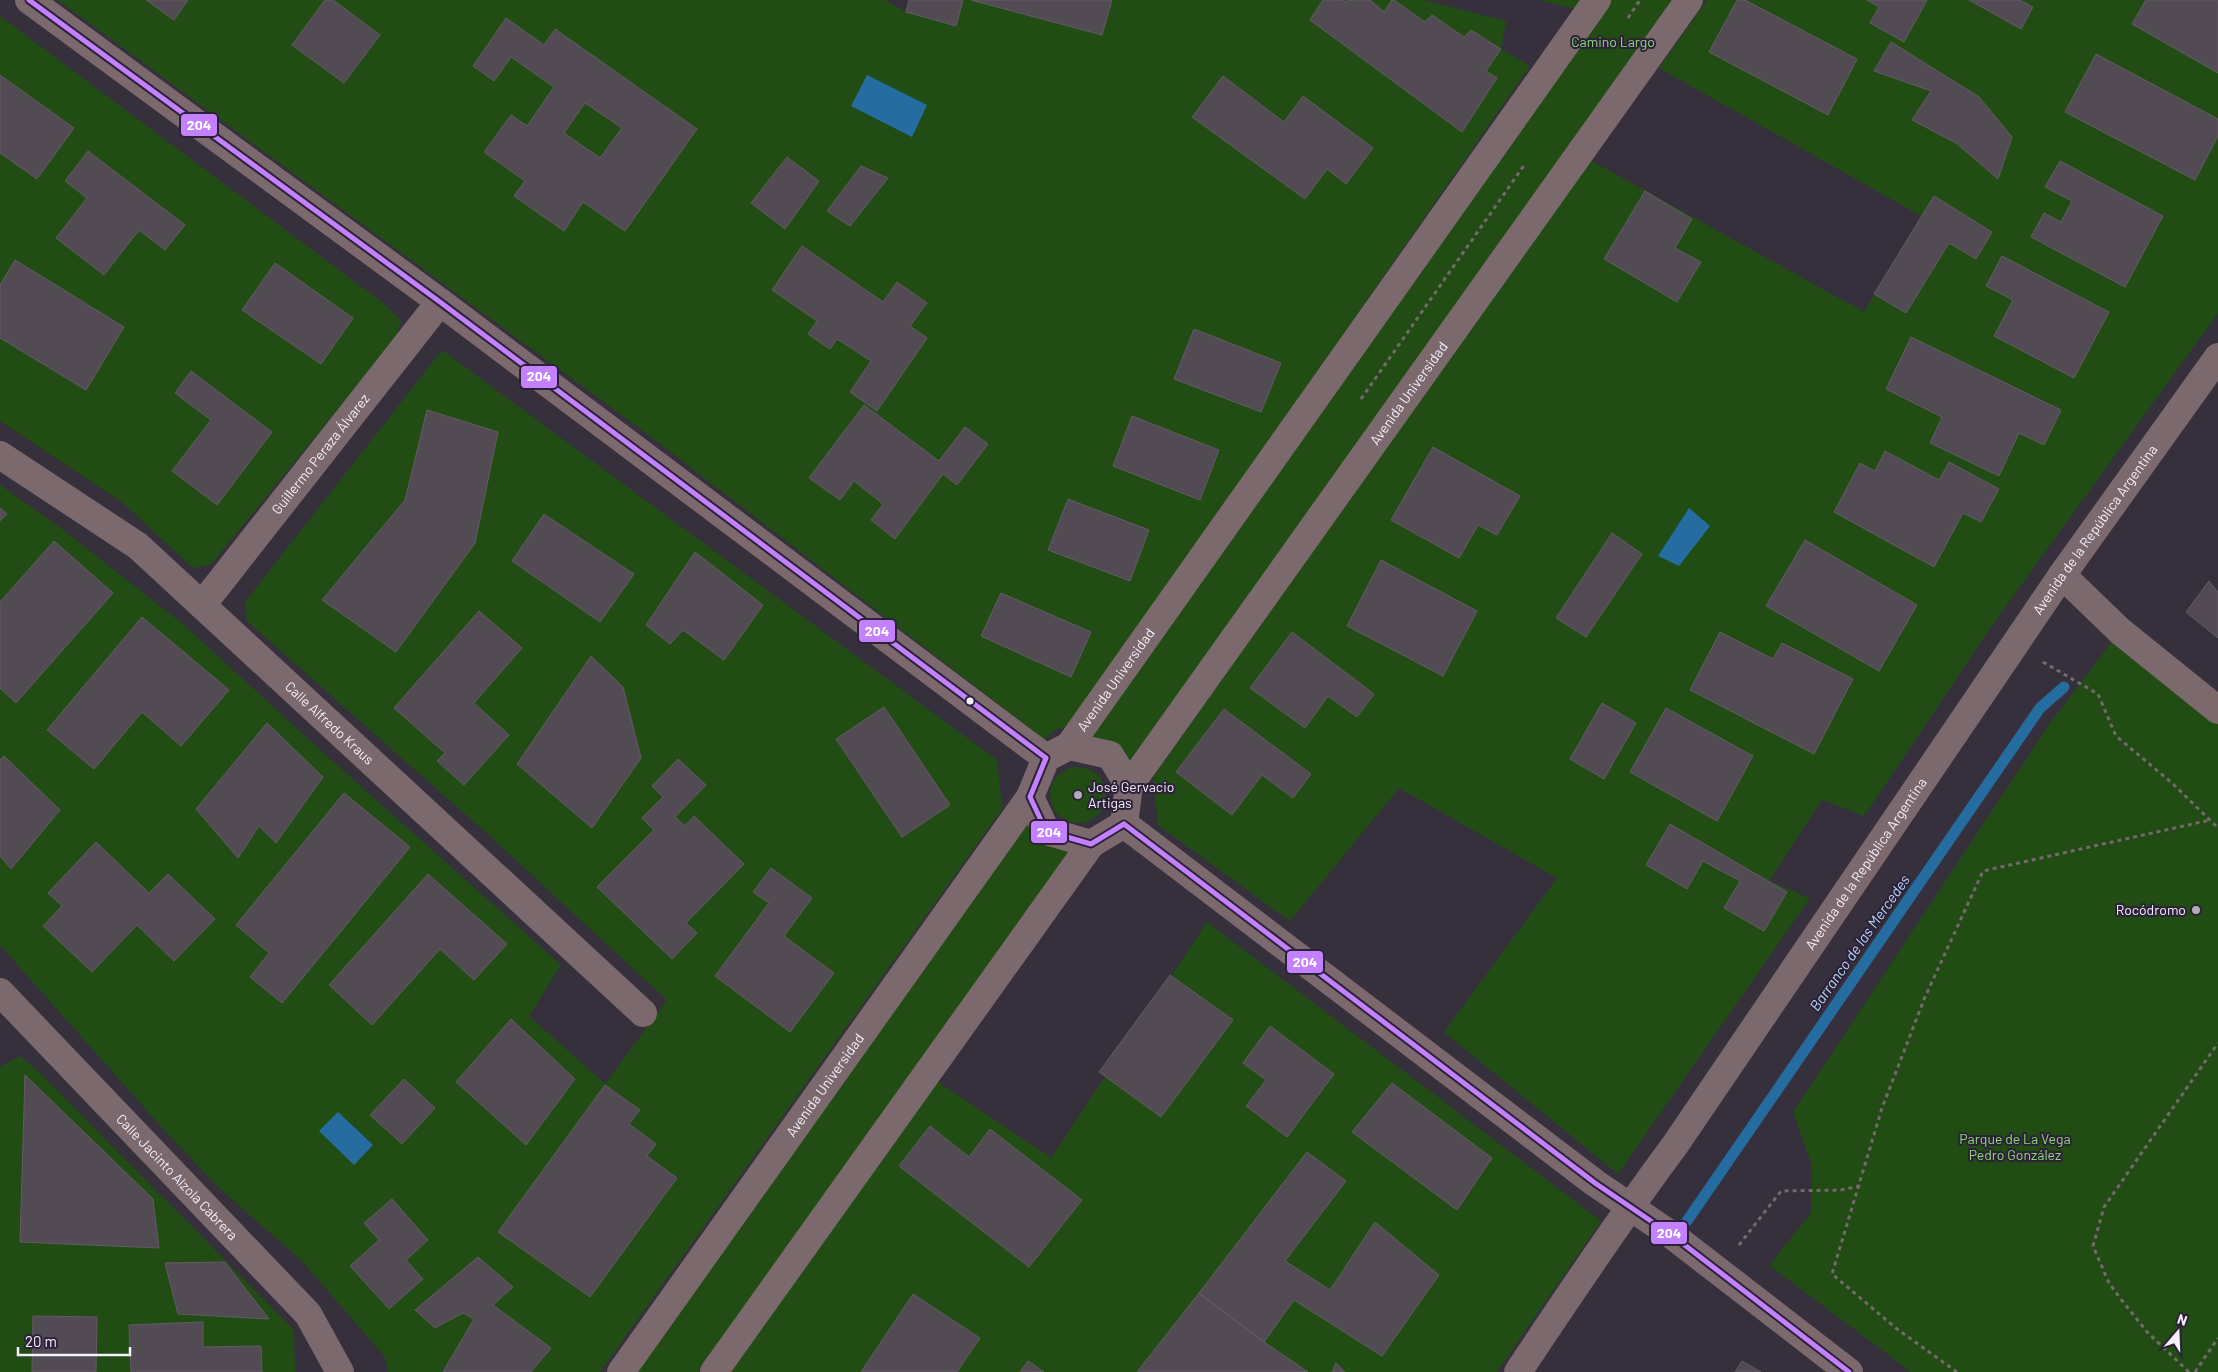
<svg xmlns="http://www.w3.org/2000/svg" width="2218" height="1372" font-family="Barlow,sans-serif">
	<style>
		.green { fill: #214d15 }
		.water { fill: #256da1 }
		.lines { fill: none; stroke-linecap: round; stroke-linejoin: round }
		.stream { stroke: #256da1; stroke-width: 11 }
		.building { fill: #534b54; stroke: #645b64; fill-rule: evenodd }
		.path { stroke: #75696e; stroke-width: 3; stroke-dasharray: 4 4; stroke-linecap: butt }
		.minor { stroke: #7b696d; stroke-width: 28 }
		.bus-1-casing { stroke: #2c2137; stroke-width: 9 }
		.bus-1 { stroke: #c380ff; stroke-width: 5 }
		.bus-dot { fill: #f5effe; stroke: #2c2137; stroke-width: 2 }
		.poi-dot { fill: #b2acba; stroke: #2c2137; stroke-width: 2 }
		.labels { text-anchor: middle; stroke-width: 4; stroke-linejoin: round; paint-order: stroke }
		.park-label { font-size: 14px; fill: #8dd87b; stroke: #2c2137 }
		.street-label { font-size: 14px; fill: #f5effe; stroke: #2c2137 }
		.poi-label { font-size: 14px; fill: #f5effe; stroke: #2c2137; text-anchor: start }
		.water-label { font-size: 15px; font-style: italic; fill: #b3d7f6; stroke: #2c2137 }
		.line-badge { stroke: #2c2137; stroke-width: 2 }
		.badge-label { font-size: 14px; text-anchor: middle; font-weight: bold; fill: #fff }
	</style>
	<rect width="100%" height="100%" fill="#36303d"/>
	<!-- green -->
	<path class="green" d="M58,0H885L905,12L909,0H1424L1506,21L1501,49L1530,66L1070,726L1054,730L1045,740L646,433Z
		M1539,0H1689L1129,786L1110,755L1069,746L1588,12Z
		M1707,0H2218V313L1998,617L1864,816L1822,800L1769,881L1810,898L1618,1174L1444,1032L1557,878L1399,788L1290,921L1158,825L1153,777L1590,160L1864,312L1921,216L1659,68Z
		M0,16L383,303L401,321L395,339L211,564L193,568L123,503L0,421Z
		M442,350L997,760L1002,809L600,1372H388L385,1357L302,1261L218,1187L166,1132L0,945V485L62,529L184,625L329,758L561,965L529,1016L605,1084L667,1000L491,837L247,621L245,602Z
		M2120,631L2218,710V1372H1911L1769,1265L1811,1213L1812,1166L1793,1112L2050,723Z
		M1050 795a28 28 0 1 1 56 0a28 28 0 1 1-56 0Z
		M1030,797L1046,831L1091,844L714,1372H620Z
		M1207,922L1601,1221L1497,1372H731L935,1080L1051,1158Z
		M20,1056L41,1074L294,1330L295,1372H0V1067Z"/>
	<!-- water -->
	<path class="water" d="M867,75L927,105L912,137L851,106Z
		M1689,508L1710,526L1679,566L1658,556Z
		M338,1112L373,1145L354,1165L319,1131Z"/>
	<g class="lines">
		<!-- stream -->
		<path class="stream" d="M1687,1221L2040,708L2064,687"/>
	</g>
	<!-- building -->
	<path class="building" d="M146,0H188L174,20Z
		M325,0H333L380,35L344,83L292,45Z
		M909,0H963L956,26L906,12Z
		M971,0H1112L1102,35Z
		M1323,0H1343L1346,2L1348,0H1370L1384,12L1392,0H1394L1425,22L1432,15L1464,37L1471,30L1501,49L1486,71L1497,78L1462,132L1310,20Z
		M1737,0H1745L1857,59L1828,115L1709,52Z
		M1867,0H1927L1904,42L1870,23L1879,7Z
		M1969,0H2020L2033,7L2021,29Z
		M2146,0H2218V73L2132,24Z
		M506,18L544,45L555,29L697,129L625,231L583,202L564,231L514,196L525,181L484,152L511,115L527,126L554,87L511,57L494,81L473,66ZM585,103L622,128L600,158L564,133Z
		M1891,42L1979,97L2012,137L1998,179L1956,143L1912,120L1931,91L1874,71Z
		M2096,54L2218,119V136L2195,180L2065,112Z
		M0,75L74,128L37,179L0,153Z
		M1223,76L1284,122L1303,96L1373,148L1346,184L1327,169L1305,199L1192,117Z
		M88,151L185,225L165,250L139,230L104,275L56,238L87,198L65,181Z
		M787,157L819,181L785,229L751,203Z
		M2060,161L2163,216L2125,287L2031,237L2044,213L2061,222L2072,201L2045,187Z
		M861,166L888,178L850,226L827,211Z
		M1645,191L1692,219L1675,248L1701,262L1677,302L1604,259Z
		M1934,196L1992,232L1976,259L1949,243L1906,313L1874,294Z
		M802,246L883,302L897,282L927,303L910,326L927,338L877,411L850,392L871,361L837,339L830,349L808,334L817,321L772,290Z
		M2002,256L2109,312L2074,378L1994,336L2013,300L1986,286Z
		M15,260L124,327L86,390L0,338V285Z
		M275,263L353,318L321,364L242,310Z
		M1194,329L1281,363L1261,412L1174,379Z
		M1911,337L2061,410L2044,445L2019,433L1999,476L1930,443L1942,417L1886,389Z
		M191,371L272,432L217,505L172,471L211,420L175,393Z
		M864,405L939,461L965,427L988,444L957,485L943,474L895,539L871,520L883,504L854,481L840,500L809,478Z
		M427,410L498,432L475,543L396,652L322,600L405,500Z
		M1132,416L1219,450L1200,500L1113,466Z
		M1433,447L1520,496L1497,535L1478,525L1459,558L1391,520Z
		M1885,451L1939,480L1949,462L1999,489L1981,522L1963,513L1934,567L1834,512L1860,463L1875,471Z
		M1068,499L1149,530L1130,581L1048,550Z
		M0,508L7,514L0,521Z
		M544,514L634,574L600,622L512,561Z
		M1612,533L1642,554L1586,637L1556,618Z
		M1805,540L1917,605L1879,671L1766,606Z
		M54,541L113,593L16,703L0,688V602Z
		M695,552L763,605L724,660L683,630L670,644L646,625Z
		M1381,560L1477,611L1443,676L1347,626Z
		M2209,581L2218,592V638L2186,612Z
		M1001,593L1091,632L1071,677L981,636Z
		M479,611L522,648L474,703L509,735L464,785L437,761L445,753L394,708Z
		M142,617L229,690L181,746L142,712L94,769L47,730Z
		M1292,632L1374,694L1357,717L1328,696L1305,728L1250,688Z
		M1720,632L1773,659L1782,643L1853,679L1814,754L1690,690Z
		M591,656L623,687L641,758L592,828L517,764Z
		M1602,703L1636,723L1604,779L1570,759Z
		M884,707L950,805L902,837L836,739Z
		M1666,708L1753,756L1717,821L1630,772Z
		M1224,709L1311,774L1293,798L1262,775L1232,815L1176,772Z
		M267,723L323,777L276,843L259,826L238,858L196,809Z
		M4,756L60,810L11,869L0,856V760Z
		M678,759L706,785L675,817L685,826L694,816L744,864L686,923L697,933L672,959L597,887L654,830L642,818L663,797L652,786Z
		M344,793L410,847L282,1003L250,977L269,953L236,925Z
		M1670,824L1787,892L1764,931L1724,908L1740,881L1703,861L1687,889L1646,865Z
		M96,842L149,893L168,874L215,919L174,961L137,925L92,972L43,926L62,906L48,893Z
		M771,868L812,898L784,936L834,973L790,1032L715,976L769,903L753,892Z
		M428,874L507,944L474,980L440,949L372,1025L329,985Z
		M1170,975L1233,1020L1161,1117L1099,1072Z
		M511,1019L575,1079L526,1145L456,1082Z
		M1270,1026L1334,1074L1287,1137L1246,1106L1266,1080L1243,1063Z
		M25,1075L153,1199L159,1248L20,1242Z
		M404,1079L435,1108L402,1144L370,1115Z
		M1392,1083L1492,1158L1457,1210L1352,1132Z
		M605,1085L640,1110L629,1124L656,1144L647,1156L677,1178L590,1297L498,1232Z
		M930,1126L969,1157L990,1129L1082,1200L1029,1267L899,1166Z
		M1307,1152L1346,1181L1285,1261L1330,1290L1375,1222L1439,1275L1382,1356L1294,1300L1264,1342L1199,1293Z
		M392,1199L428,1240L406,1260L423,1279L389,1309L350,1266L379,1240L364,1223Z
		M478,1257L513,1287L493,1305L551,1348L531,1372H443L474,1319L463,1313L435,1328L415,1310Z
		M225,1262L269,1319L178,1314L165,1263Z
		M1199,1293L1264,1342L1308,1372H1137Z
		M913,1294L980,1338L957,1372H861Z
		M33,1316L97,1317L96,1372H32Z
		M203,1322V1347L261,1346L262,1372H131L129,1325Z
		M1028,1361L1044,1372H1020Z
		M1742,1361L1761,1372H1735Z
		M1336,1363L1345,1372H1332Z"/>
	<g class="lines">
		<!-- path -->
		<path class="path" d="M1628,18L1640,0
			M1361,399L1525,164
			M2043,662L2098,694L2116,736L2172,783L2218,828
			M1739,1245L1781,1191L1841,1190L1860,1186
			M1957,1372L1897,1329L1832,1274L1882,1108L1925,997L1983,871L2210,820
			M2189,1372L2148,1333L2120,1298L2109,1283L2093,1246L2104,1207L2218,1043
			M2195,1372L2218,1338"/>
		<!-- minor -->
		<g class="minor">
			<path d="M29,0L440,302L1046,758"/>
			<path id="s1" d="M0,455L138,546L643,1013"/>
			<path d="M2062,575L2120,631L2218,710"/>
			<path id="s2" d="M202,605L440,302"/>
			<path id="s3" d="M1069,746L1597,0"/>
			<path d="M1069,746L1110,755L1129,786L1124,824L1091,844L1046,831L1030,797L1046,758Z"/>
			<path id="s4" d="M1129,786L1689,0"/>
			<path d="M1124,824L1595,1183L1673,1236L1849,1372"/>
			<path id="s5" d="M0,992L308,1314L340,1372"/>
			<path id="s6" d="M621,1372L1030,797"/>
			<path d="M714,1372L1091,844"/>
			<path id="s7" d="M1518,1372C1569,1295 1620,1219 1675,1145L2062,575L2218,357"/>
		</g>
		<defs>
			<path id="bus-1" d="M29,0L440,302L1046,758
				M1046,758L1030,797L1046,831L1091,844L1124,824
				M1124,824L1595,1183L1673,1236L1849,1372"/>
		</defs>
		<!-- bus-1 casing -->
		<use href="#bus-1" class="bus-1-casing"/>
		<!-- bus-1 -->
		<use href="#bus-1" class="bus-1"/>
	</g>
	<!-- markers -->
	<circle class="bus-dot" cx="970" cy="701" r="4.5"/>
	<g class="poi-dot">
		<circle cx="1078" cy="795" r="5"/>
		<circle cx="2196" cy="910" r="5"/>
	</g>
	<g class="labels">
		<!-- park labels -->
		<g class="park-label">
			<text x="1613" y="47">Camino Largo</text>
			<text x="2015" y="1144">Parque de La Vega<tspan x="2015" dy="16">Pedro González</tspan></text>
		</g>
		<!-- street labels -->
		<g class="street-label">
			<text dy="5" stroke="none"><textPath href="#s4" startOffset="482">Avenida Universidad</textPath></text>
			<text dy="5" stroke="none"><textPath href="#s2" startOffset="192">Guillermo Peraza Álvarez</textPath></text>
			<text dy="5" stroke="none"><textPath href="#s7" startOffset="1021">Avenida de la República Argentina</textPath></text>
			<text dy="5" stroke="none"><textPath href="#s3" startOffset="81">Avenida Universidad</textPath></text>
			<text dy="5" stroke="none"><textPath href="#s1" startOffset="426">Calle Alfredo Kraus</textPath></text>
			<text dy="5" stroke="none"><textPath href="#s7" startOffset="616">Avenida de la República Argentina</textPath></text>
			<text dy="5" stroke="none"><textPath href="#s6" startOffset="352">Avenida Universidad</textPath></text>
			<text dy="5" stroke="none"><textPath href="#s5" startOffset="256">Calle Jacinto Alzola Cabrera</textPath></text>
		</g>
		<!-- poi labels -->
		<g class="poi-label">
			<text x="1088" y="792">José Gervacio<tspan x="1088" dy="16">Artigas</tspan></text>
			<text x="2186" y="915" text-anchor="end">Rocódromo</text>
		</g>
		<!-- water labels -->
		<g class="water-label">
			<text transform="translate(1860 943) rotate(-55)" y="5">Barranco de las Mercedes</text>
		</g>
	</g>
	<g class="line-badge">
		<rect x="180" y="113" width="38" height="24" rx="5" fill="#c380ff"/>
		<rect x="520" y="365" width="38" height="24" rx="5" fill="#c380ff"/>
		<rect x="858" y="619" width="38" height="24" rx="5" fill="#c380ff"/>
		<rect x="1030" y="820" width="38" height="24" rx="5" fill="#c380ff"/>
		<rect x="1286" y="950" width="38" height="24" rx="5" fill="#c380ff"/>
		<rect x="1650" y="1221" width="38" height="24" rx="5" fill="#c380ff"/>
	</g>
	<g class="badge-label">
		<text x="199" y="130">204</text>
		<text x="539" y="381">204</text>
		<text x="877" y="636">204</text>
		<text x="1049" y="837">204</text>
		<text x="1305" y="967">204</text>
		<text x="1669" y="1238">204</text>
	</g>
	<!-- north arrow -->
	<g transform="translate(2178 1332) rotate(19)" stroke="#2c2137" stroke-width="4" paint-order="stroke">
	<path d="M0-4L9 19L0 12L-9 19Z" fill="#f5effe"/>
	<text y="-8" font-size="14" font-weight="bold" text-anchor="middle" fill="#f5effe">N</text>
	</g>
	<!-- scale -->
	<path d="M18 1347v8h112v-8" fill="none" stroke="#f5effe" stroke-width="2.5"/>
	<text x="25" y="1347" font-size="15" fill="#f5effe" stroke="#2c2137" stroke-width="4" paint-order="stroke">20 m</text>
</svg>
